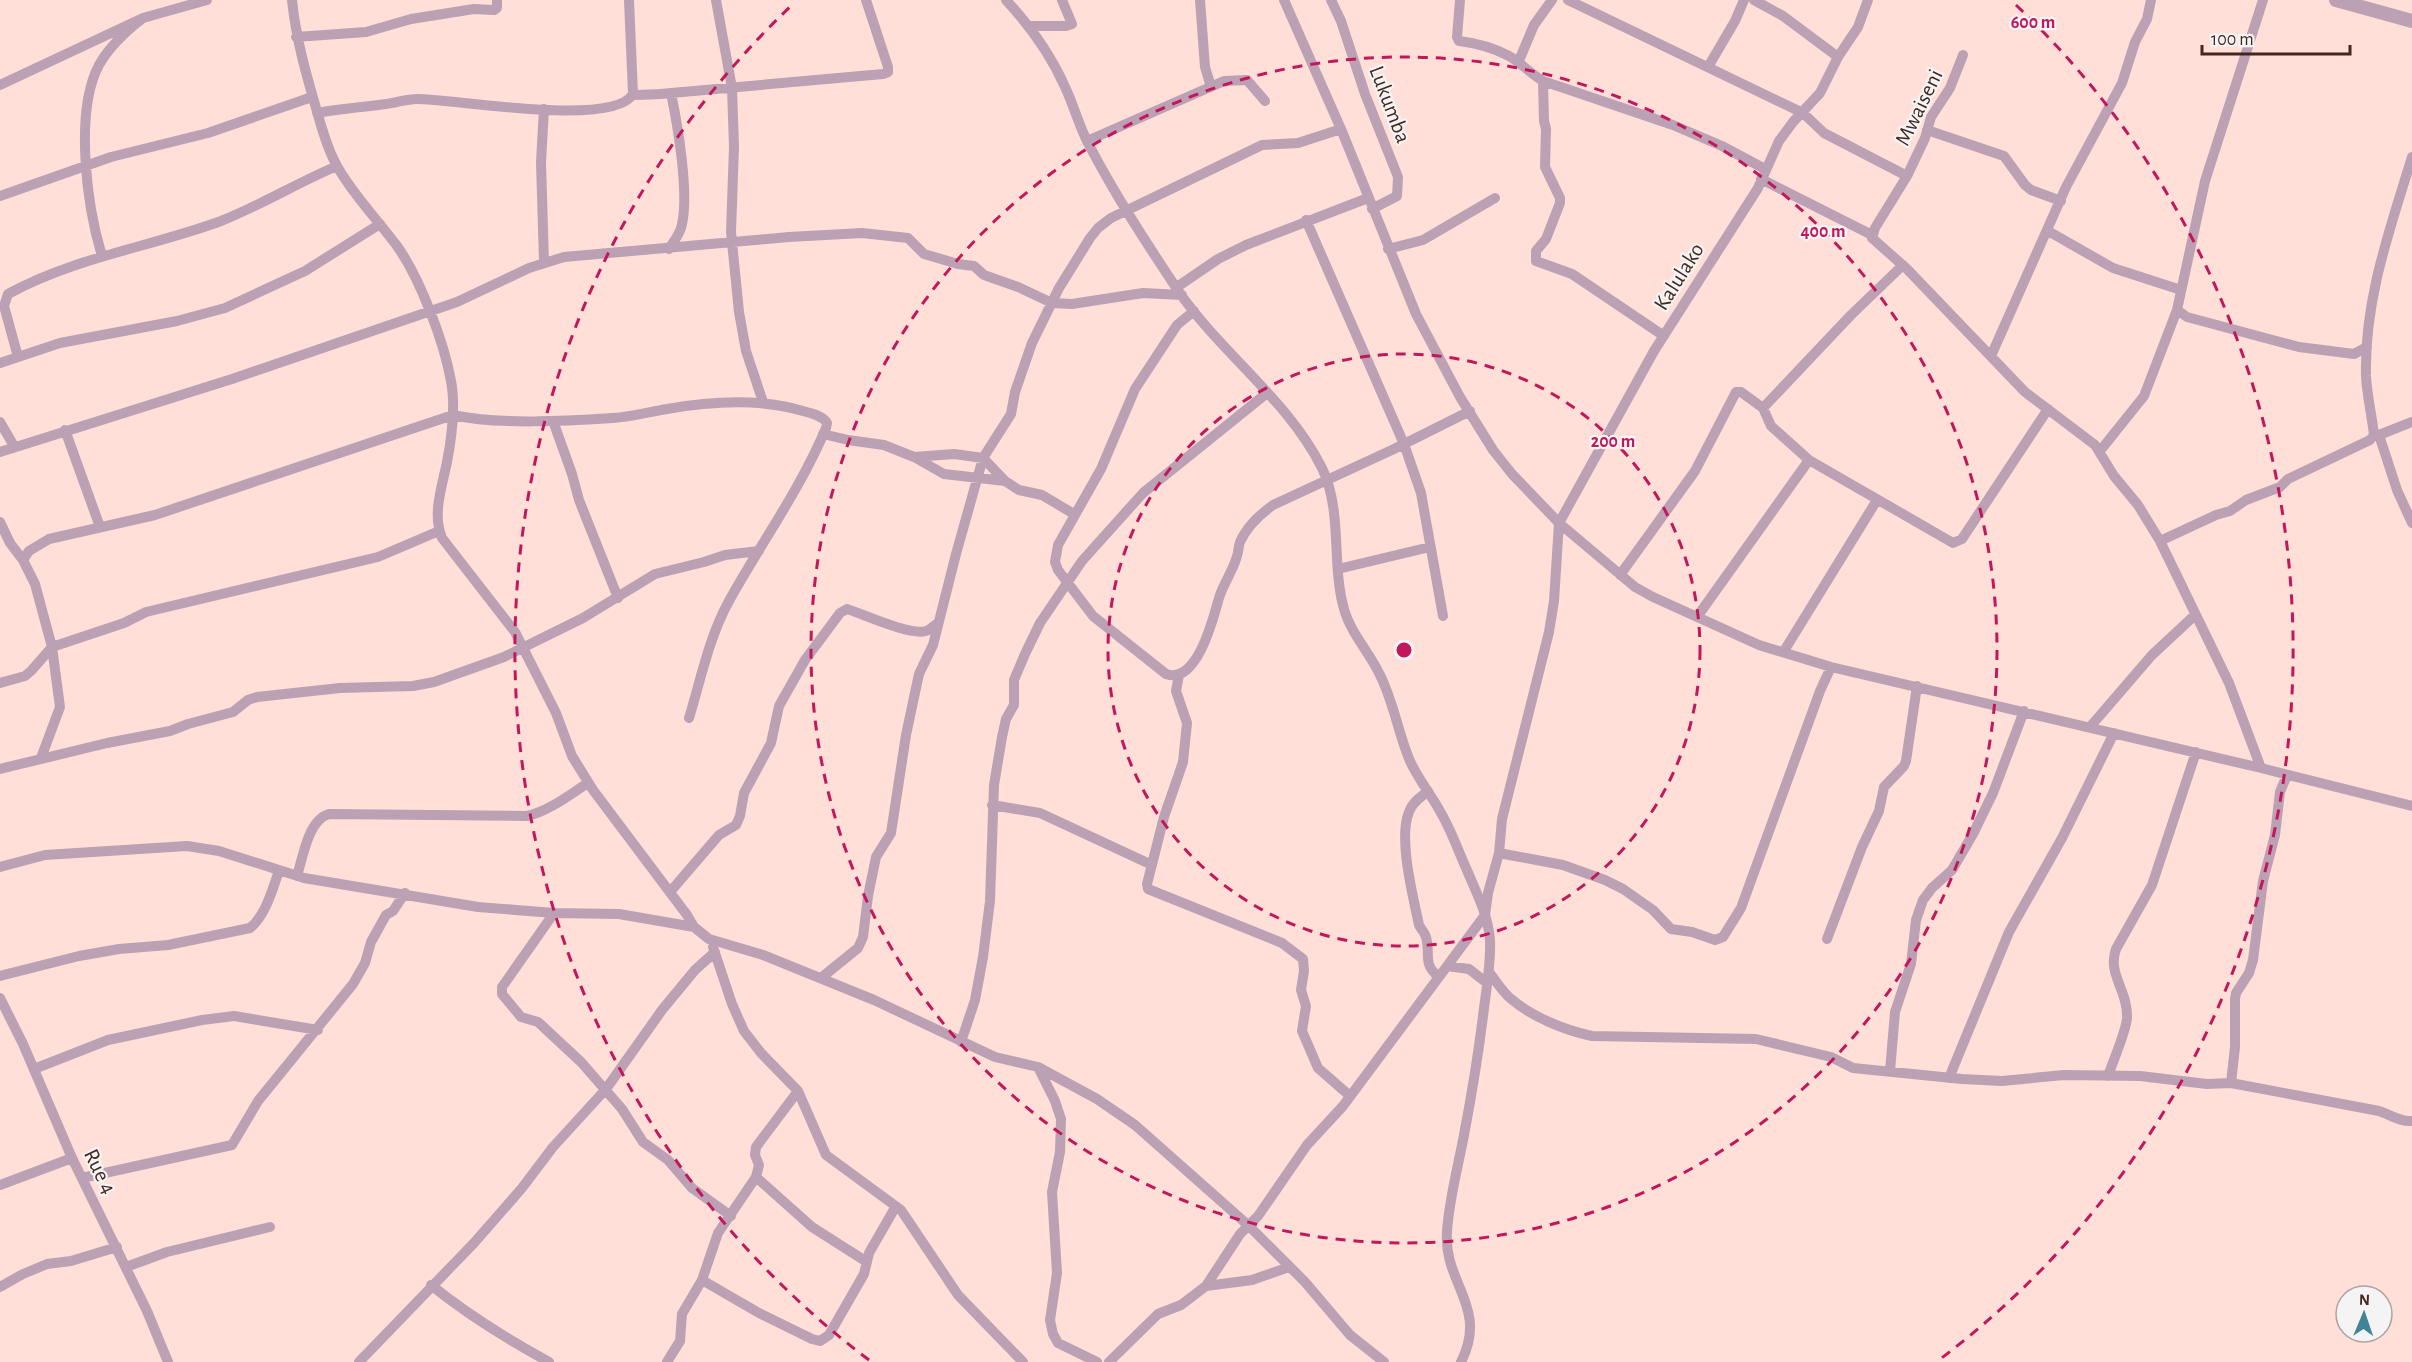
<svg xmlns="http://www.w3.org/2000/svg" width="2412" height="1362" font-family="'Alegreya Sans',sans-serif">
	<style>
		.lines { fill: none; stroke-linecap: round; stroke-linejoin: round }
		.minor { stroke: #bca1b4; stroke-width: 10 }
		.tertiary { stroke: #bca1b4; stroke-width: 14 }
		.ring { fill: none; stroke: #c2185b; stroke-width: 3; stroke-dasharray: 10 8 }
		.labels { text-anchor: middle; stroke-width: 4.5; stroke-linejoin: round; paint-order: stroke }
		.street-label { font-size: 22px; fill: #44271f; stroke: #f4f4f4 }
		.centre { fill: #c2185b; stroke: #f4f4f4; stroke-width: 3 }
		.ring-label { font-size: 18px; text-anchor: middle; font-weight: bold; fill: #c2185b; stroke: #f4f4f4; stroke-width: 4.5; stroke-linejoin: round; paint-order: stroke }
	</style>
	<rect width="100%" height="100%" fill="#ffdfd7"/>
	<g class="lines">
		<!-- minor -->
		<path class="minor" d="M292,0C296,40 307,77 318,115C323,133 328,150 337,166C353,195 378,220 397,246C420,278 444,342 451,381C456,407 452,436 447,462C442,487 432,514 442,538L515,632L556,713L572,756L593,790L687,915L694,927L709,939L763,955L874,1000L995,1057L1038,1067L1097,1099L1135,1125L1249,1226L1305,1282L1350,1335L1384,1362
			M716,0L732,88L734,147L731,232L739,312L746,351L763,402
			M1006,0C1030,26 1051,55 1065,87C1074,106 1079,126 1088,143C1115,195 1147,244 1179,292C1222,354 1288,400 1322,468C1343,512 1331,563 1344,609C1351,634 1370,653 1380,675C1394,703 1398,733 1410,761C1418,779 1432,796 1441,813C1451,830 1458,850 1466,868C1476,892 1488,914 1490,940C1491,962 1487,985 1484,1008C1479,1050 1472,1093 1464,1135C1458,1167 1449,1199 1447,1232C1443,1283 1489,1307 1461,1362
			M1200,0L1205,67L1211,87
			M1284,0L1341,129L1416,314L1460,397L1493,450L1512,474L1559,523L1635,587L1653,597L1759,645L1831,667L2261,768L2412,806
			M1331,0L1341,21L1365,94L1398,177L1397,196L1372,209
			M1460,0L1457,37L1459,41C1476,43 1494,48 1509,56C1521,63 1531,74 1543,81L1673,125L1722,146L1765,169
			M1568,0L1803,113L1824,133L1907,176
			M1754,0L1783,16L1838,57
			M2263,0L2205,181L2177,310L2187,317L2299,347L2354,354L2367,347
			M1028,26H1066L1072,24L1062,0
			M296,37L366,32L411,19L474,9L494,10L497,8V0
			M1963,55L1950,88L1931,117L1925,138L1907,176L1875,228L1872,238L1907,269L2025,392L2095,445L2114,476L2138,505L2160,541L2229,683L2261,768
			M1518,63L1534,25L1552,0
			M1708,67L1735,21L1744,0
			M1543,81L1544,121L1546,129L1545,167L1560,198V203L1546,239L1536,251V261L1572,274L1664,336
			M0,85L143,18L207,0
			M633,94L637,95L660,94L883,74L888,72V67L866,0
			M317,113C340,109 363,107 386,104C396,103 406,99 417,99C455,99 613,128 633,94L629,0
			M1927,130L2004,156L2025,185L2031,190L2061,201
			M1087,141L1224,81L1247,80L1265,101
			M1761,179L1872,235
			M0,196L111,157L208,133L312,97
			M1306,220L1404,444L1421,493L1443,616
			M2048,231L2113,268L2181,290
			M669,249C673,242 681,233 682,224C689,192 678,127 671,93
			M1388,249L1423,240L1495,198
			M102,256C87,207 74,112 99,65C109,47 126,31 143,18
			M544,262L541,162L544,109
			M1177,287L1218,259L1246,245L1368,198
			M1194,311L1177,325L1135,389L1101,469L1058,545L1055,562L1058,570L1093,616L1166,674C1197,685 1213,619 1219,598C1223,584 1233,571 1237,556C1239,551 1238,547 1240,542C1247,526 1259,515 1273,505L1394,449L1470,411
			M1991,356L2066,187L2122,83L2135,42L2147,19L2151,0
			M18,357L4,306L8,294C75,257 151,247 221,221C261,205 297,183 337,166
			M0,363L60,343L177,321L225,308L305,271L380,224
			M1763,408L1851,315L1903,265
			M553,421L572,474L579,500L618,598
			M0,422L14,446
			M65,430L100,527
			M823,434L848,440L884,445L914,457L944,474L1005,481L1019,490L1042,495L1074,514
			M2374,435C2372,416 2367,396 2366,376C2364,300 2390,229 2412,157
			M2379,435L2397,490L2412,523
			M2100,451L2144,396L2177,310
			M0,452L232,379L457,302L529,268L564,257L789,237L862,233L908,238L924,254L958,264L974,266L984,275L1018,287L1052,303L1072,304L1143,293L1182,295
			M914,457L954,454L983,458L1005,481
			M0,522L10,543L23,560L35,584L52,647L60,707L41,758
			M2160,541L2216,515L2230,511L2246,500L2280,487L2288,479L2370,440L2374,435H2379L2412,422
			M23,560L29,551L49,539L155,515L453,415C498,425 566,421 613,418C631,417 649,412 667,409C712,401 759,398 803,411C811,413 823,416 827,423L826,428C800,490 761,543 729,601C709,637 701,679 689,718
			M1338,569L1430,547
			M1620,575L1695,471L1736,392H1741L1763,408L1771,426L1809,460L1953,543L1962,539L2048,409
			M1697,617L1809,460
			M1784,651L1877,500
			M1179,675L1176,691L1187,723L1183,762L1164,817L1147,884L1148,889L1282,943L1303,959L1304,971L1301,990L1306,1006L1302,1031L1318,1068L1350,1096
			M0,683L25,676L31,671L52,647L124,623L146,612L378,557L439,531
			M2090,727L2152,655L2195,615
			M0,769L107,743L170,731L188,724L233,712L248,700L257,697L340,688L413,686L434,682L504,657L583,618L655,574L704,562L725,555L759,551
			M1428,791C1421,797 1412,802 1409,812C1398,838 1413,896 1419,925C1421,929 1425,933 1426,937C1431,955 1422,964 1439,977
			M992,805L1040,813L1152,865
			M1499,853L1563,865L1605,880L1623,889L1653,910L1671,929L1692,932L1715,940L1723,937L1741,908L1820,691L1831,667
			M0,867L45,855L187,846L219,851L304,878L478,907L554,913L619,914L694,927
			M297,876C303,857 308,820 329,814L527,816C549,811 569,795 588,783
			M670,892L719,835L736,825L740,816L744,793L771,743L779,706L805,660L840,613L847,609C863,614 910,636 926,631C930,630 935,625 938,623
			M554,913L502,987V994L521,1017L538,1022L581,1062L622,1109L643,1142L668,1160L692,1188L731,1216
			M1827,939L1862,847L1879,811L1884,787L1904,766L1906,761L1917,686
			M713,947L732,1004L744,1031L761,1053L798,1091L826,1155L901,1210L958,1295L1023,1362
			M1447,966L1469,969L1487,983
			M1489,972C1496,981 1502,991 1510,998C1532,1017 1564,1030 1592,1036L1756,1039L1831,1057L1853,1068L1962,1079L2002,1081L2064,1075L2140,1076L2207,1084L2231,1083L2379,1111C2391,1115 2400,1122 2412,1121
			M0,976L79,956L119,949L168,945L250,928C266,915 272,890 279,871
			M821,978L858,948L863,937L868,896L876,857L891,833L906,735L919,674L933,645L956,554L983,458L1011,414L1015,392L1032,343L1059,288L1090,238L1098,228L1111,218L1262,145L1298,143L1341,129
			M0,998L23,1044L72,1158L147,1311L168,1362
			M961,1042L975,1000L983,957L990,901L994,785L1002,737L1006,719L1014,705V680L1025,654L1040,623L1082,561L1143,493L1267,393
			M1038,1067L1055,1101L1061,1119L1060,1152L1052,1192L1057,1273L1050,1320L1053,1334L1058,1343L1097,1362
			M34,1069L108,1040L202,1020L234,1016L318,1030
			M1890,1071L1895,1012L1911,964L1916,920L1923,900L1932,888L1952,870L1973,834L1993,793L2024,711
			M2108,1076C2113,1061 2126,1032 2127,1018C2128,990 2107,974 2116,949L2152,885L2196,752
			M1949,1078L2009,932L2062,838L2114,733
			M2231,1083L2235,1047V999L2236,993L2249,973L2253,960L2263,881L2275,835L2280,792L2287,775
			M756,1177L812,1227L867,1262
			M82,1178L232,1145L258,1101L353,984L365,963L371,942L386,915L393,911L405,893
			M0,1185L72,1158
			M126,1267L167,1252L270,1227
			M702,1280L759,1313L812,1339L820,1341L829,1335L864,1274L869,1253L896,1206
			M431,1285C468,1315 507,1339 549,1362
			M1206,1286L1252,1280L1289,1267
			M0,1287L23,1274L47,1264L71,1261L117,1247
			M359,1362L474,1243L522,1188L553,1147L606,1089L662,1010L695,970L715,952
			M667,1362L680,1341L682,1314L702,1280L718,1233L756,1177L759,1165L755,1155L756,1147L798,1091
			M1109,1362L1158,1314L1181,1305L1206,1286L1240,1234L1258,1216L1307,1145L1343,1106L1485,915L1488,893L1499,853L1502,819L1549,632L1554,601L1559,523L1654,351L1758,188L1779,141L1793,122L1820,93L1838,57L1858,27L1868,0"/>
		<!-- tertiary -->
		<path class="tertiary" d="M2336,0L2412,21"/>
	</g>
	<!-- distance rings -->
	<g class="ring">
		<circle cx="1404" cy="650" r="296"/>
		<circle cx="1404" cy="650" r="593"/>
		<path d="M869 1360A889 889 0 0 1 792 5M2016 5A889 889 0 0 1 1939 1360"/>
	</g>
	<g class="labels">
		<!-- street labels -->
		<g class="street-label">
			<text transform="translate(1391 104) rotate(69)" y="8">Lukumba</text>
			<text transform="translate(1918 107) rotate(-64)" y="8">Mwaiseni</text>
			<text transform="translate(1678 276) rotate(-58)" y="8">Kalulako</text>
			<text transform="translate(101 1171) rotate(64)" y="8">Rue 4</text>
		</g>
	</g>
	<circle cx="1404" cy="650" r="9" class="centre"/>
	<g class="ring-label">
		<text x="2033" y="28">600 m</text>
		<text x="1823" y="237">400 m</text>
		<text x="1613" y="447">200 m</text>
	</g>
	<!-- north arrow -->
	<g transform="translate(2364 1314) rotate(2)"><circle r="28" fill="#f4f4f4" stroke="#aea29f" stroke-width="1.5"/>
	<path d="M0-4.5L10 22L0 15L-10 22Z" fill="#418495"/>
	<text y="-9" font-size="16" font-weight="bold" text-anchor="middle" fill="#44271f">N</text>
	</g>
	<!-- scale -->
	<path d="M2202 45v9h148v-9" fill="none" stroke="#44271f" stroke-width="3"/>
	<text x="2211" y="45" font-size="18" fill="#44271f" stroke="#f4f4f4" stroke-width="4.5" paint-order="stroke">100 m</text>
</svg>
